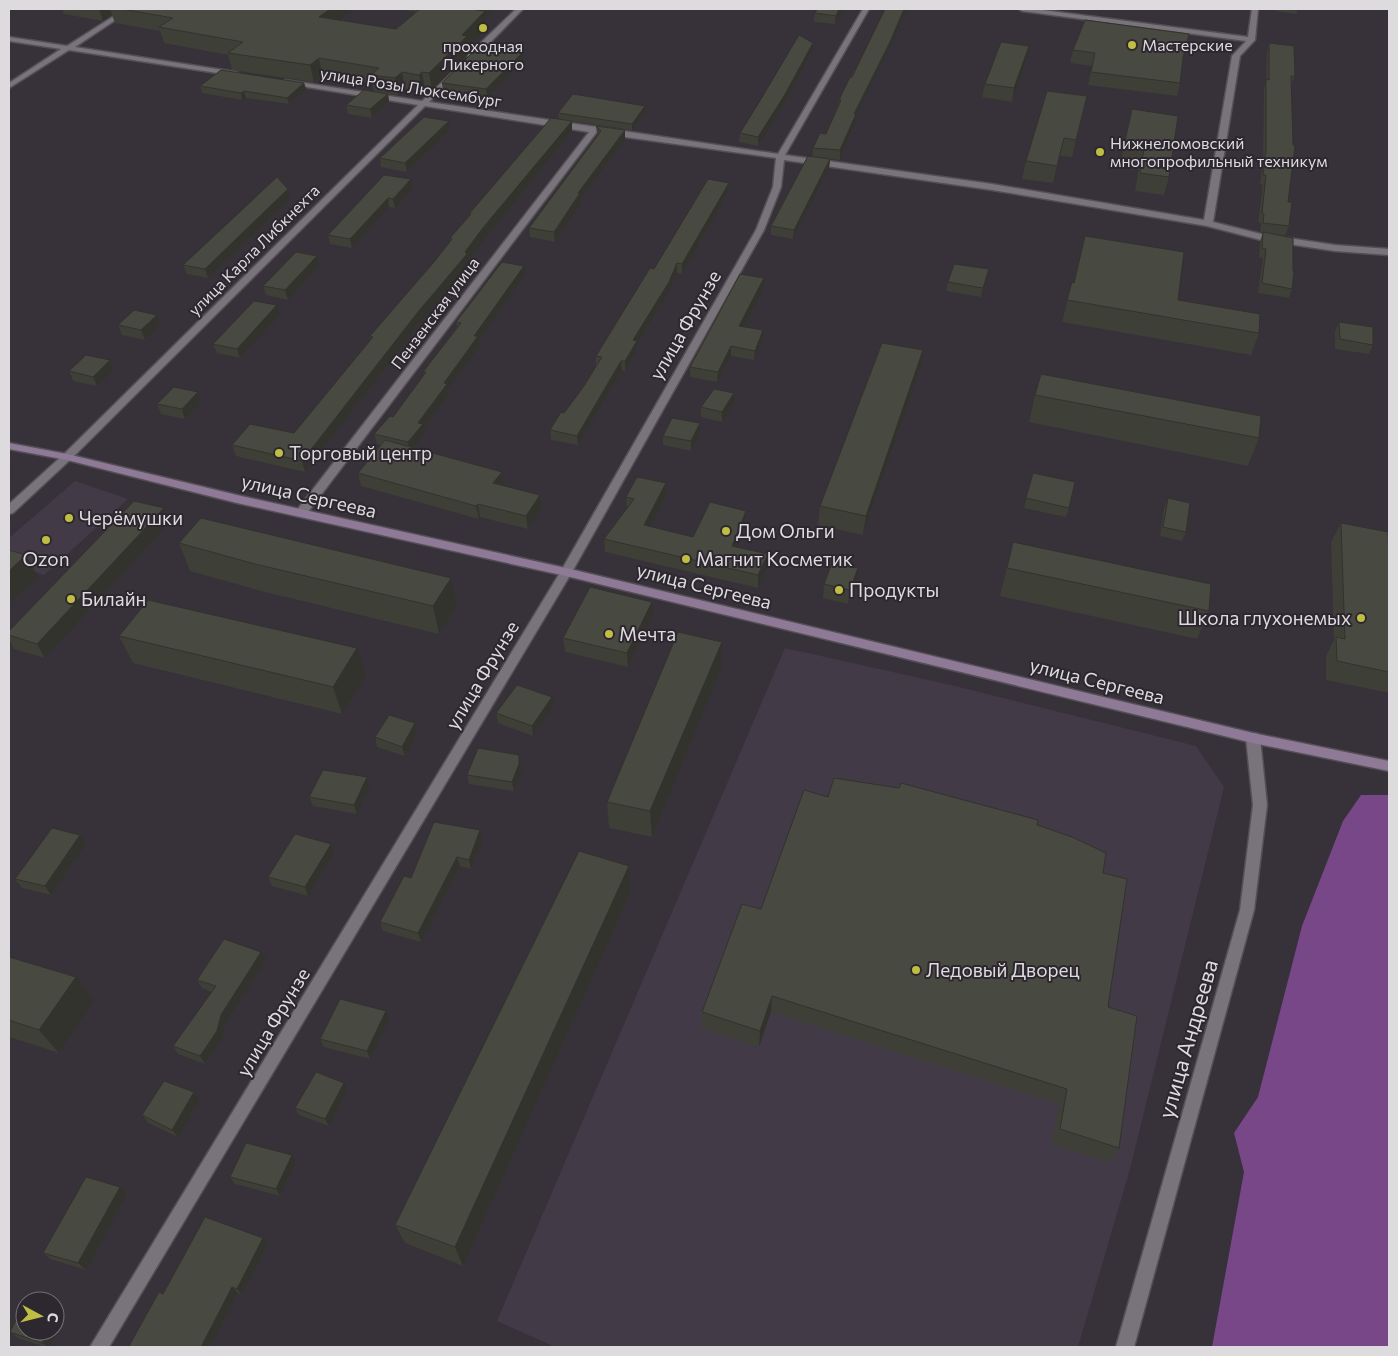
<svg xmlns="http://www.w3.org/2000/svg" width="1398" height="1356" font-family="Commissioner,sans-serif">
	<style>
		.built { fill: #433a47 }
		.forest { fill: #774788 }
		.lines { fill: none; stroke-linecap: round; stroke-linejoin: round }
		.street-casing { stroke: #544f55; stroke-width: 3 }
		.secondary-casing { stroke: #544f55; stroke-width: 3 }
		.street { fill: #79737b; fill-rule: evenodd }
		.secondary { fill: #8e7a96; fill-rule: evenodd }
		.wall { fill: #3e3f37 }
		.shaded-wall { fill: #32332d }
		.building { fill: #484940; stroke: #32332d }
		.poi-dot { fill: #bfbe42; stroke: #2d272f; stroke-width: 2 }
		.labels { text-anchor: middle; stroke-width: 4; stroke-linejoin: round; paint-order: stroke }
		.far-poi-label { font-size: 16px; fill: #dedbdf; stroke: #2d272f; text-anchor: start }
		.far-street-label { font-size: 16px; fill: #dedbdf; stroke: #2d272f }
		.street-label { font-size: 19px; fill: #dedbdf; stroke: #2d272f }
		.poi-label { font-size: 19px; fill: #dedbdf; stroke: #2d272f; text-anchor: start }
		.near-street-label { font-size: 22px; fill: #dedbdf; stroke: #2d272f }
	</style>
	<rect width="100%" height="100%" fill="#373139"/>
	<!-- built -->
	<path class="built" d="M75,481L128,499L44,575L9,563V538Z
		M785,648L951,685L1196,746L1224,787L1130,1169L1078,1347H555L497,1321Z"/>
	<!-- forest -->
	<path class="forest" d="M1361,795H1389V1347H1212L1244,1172L1234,1133L1258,1097L1302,926L1343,821Z"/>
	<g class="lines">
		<defs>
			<path id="street" d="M125,9H132L75,47L236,72L240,74L236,76L69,50L9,88V83L61,49L9,41V37L67,46Z
				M516,9H523L474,59H468V55Z
				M863,9H869L785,155L992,184L1204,220L1232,56L1246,41L1022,11L1019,9H1035L1248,37L1252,9H1258L1255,40L1240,56L1213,222L1261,234L1335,245L1389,249V255L1335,251L1261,240L1207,226L992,190L784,160L781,187L764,230L572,572L109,1347H90L561,571L756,230L773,187L776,158L596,133L305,516H297L295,513L297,510L589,132L425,106L71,459L13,513L9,514V504L63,455L418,105L288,84H285V80L422,101L453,72H456V76L429,102L778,154Z
				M1253,733L1258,734L1260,738L1267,805L1254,910L1134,1347H1116L1240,910L1253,805L1246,738L1248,734Z"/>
			<path id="secondary" d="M9,443L67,454L237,495L566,568L1253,733L1389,761V771L1253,743L566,576L237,503L67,460L9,449Z"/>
		</defs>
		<!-- street casing -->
		<use href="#street" class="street-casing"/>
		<!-- secondary casing -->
		<use href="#secondary" class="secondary-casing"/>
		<!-- street -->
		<use href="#street" class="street"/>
		<!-- secondary -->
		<use href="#secondary" class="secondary"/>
	</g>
	<!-- wall -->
	<path class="wall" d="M62,9H354L339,20L396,29L416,12L398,9H496L486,18L487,28L469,47L470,52L432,90L425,89L422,91L405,89L398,95L388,94L389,102L372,118L348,114L346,105L374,91L372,83L322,75L314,82L232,70L228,55L164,43L160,31L115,23L112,15L103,21L64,14Z
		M817,9H843L835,24L814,22L815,13Z
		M885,9H907L889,50L856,116L855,123L840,160L815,157L830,159L829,168L793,239L771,235V226L812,157L813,148L826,134L838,106L839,100L852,77Z
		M1275,9H1298L1296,14L1275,11Z
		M813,43V51L784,104L758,146L739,142L740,133L758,104Z
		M1269,43L1295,76L1291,85L1288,202L1289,226L1285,236L1265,233L1292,289L1289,298L1258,293L1263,258L1259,257L1260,242L1263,232H1260L1261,223L1258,222L1263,185L1260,184L1263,161L1264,88L1266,81L1267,52Z
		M1029,46L1027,58L1012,102L982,97L985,84Z
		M1073,50L1183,58L1180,83L1177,96L1088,85L1092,66L1070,63Z
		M523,52L524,61L487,98L443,92L442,83Z
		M304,83L306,89L289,104L246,98L242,100L202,93L200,86Z
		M1132,109L1169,177L1164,195L1135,191L1139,167L1120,164Z
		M558,113H645L632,130L572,121V131L484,240L468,261L469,265L420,323L305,472L236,456L232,445L294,433L371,339L370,336L434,262L451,241L450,238L469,216V214L559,119Z
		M1083,113L1072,157L1060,156L1053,183L1022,179L1026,161Z
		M449,121L450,130L407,172L381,167L380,158Z
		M596,126L625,139L580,200L581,203L555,242L530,237L529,228L598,136L597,135Z
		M411,179L413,189L395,208L389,207L352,248L330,244L328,235Z
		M729,183L728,192L682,274L677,273L669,292L637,344V350L625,371L622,370L578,445L551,440L550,430L564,413L584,386L596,366V356L654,269Z
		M290,198L208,278L187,274L183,265Z
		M317,256L319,266L288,300L266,295L263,286Z
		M525,275L479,340L480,346L448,389L449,394L424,427L425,433L413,448L502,472L503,486L540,495L542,508L528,529L480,517L479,519L361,486L358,473L381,445L377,444L374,434L393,417L424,376L423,372L457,327L456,322Z
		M987,279L981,297L946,291L948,282Z
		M1072,282L1178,300L1259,333L1251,355L1062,322Z
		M764,288L744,327L763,330V340L754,360L731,356L717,382L690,377V367Z
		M280,315L240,358L217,353L213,344Z
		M1339,322L1373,345L1369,354L1335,349V331Z
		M118,325H160L145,340L122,335Z
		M110,360L114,370L97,386L73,381L69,371Z
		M920,369L863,535L818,525L820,506Z
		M198,392L201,402L185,419L161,414L157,404Z
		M1035,395L1259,438L1248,466L1029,422Z
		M734,403L722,422L701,417V407Z
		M700,433L691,451L663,445V436Z
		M1033,473L1069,508L1066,517L1024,508Z
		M666,483V496L650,527L693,537L746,511V524L736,547L767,567L758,588L605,552L604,539L627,509L626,497Z
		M1168,498L1186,532L1182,541L1160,536L1164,508Z
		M169,523L45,658L14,649L9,639V631Z
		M1341,523L1389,556V693L1326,680V656L1334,640L1331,542Z
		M1013,542L1209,611L1197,639L1000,596Z
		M179,543L451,578L457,606L439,634L265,592L190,571Z
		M856,583L848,604L823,598L824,584Z
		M653,616L628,667L565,652L563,638Z
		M119,636L366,675L342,714L133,663Z
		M721,669L652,837L609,828L607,802Z
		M553,706L533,736L498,723L496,713Z
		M415,723L417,733L405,756L377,747L375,737Z
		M519,755L521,764V773L514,791L469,784L467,775Z
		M367,777L370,786L357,814L313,806L309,797Z
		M828,797L1037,825L1103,873L1108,1007L1119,1148L1110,1162L1052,1144L1059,1104L771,1012L759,1047L702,1028V1012L761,909Z
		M483,839L471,869L460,866L421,942L383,931L380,922L411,878Z
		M86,844L51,895L22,888L15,879Z
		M331,844L334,853L308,896L272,886L268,877Z
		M629,866L631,891L463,1266L405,1243L395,1225Z
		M9,957L94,1001L59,1053L9,1037Z
		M266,960L226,1023L222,1039L205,1064L178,1054L173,1046L212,992L202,988L197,980Z
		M389,1019L370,1059L324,1047L320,1039Z
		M347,1090L329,1126L299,1115L295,1108Z
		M194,1092L200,1100L178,1137L148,1123L142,1115Z
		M292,1155L296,1162L280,1196L235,1184L230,1177Z
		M120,1187L127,1194L86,1270L50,1259L43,1253Z
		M263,1238L268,1244L242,1295L238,1293L210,1347H131L129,1346L163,1294Z
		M66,1310L50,1347H46L18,1338L10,1332Z"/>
	<!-- shaded-wall -->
	<path class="shaded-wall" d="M99,9H110L112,15L103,21Z
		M330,9H354L322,33L319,17Z
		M477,9H496L486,18L487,28L469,47L470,52L432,90L429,73L462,35Z
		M839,9H843L835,24L836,16Z
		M904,9H907L889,50L856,116L855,123L840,160V150L854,114Z
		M813,43V51L784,104L758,146V137Z
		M1029,46L1027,58L1012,102L1014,88Z
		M523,52L524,61L487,98L486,89Z
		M319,58L322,75L314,82L310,65Z
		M402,72L405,89L398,95L395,78Z
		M422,72L425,89L422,91L419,75Z
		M304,83L306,89L289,104L287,98Z
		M244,91L246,98L242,100L241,93Z
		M388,94L389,102L372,118L370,109Z
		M645,106V113L632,130V124Z
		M449,121L450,130L407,172L405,163Z
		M572,121V131L484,240L468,261L469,265L420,323L305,472L302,461L482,229Z
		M625,130V139L580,200L581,203L555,242L554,232L578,193Z
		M1064,138L1060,156L1053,183L1057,166Z
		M830,159L829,168L793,239L794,230Z
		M411,179L413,189L395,208L393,199Z
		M729,183L728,192L682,274V264Z
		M288,189L290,198L208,278L205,269Z
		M388,198L389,207L352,248L350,239Z
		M317,256L319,266L288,300L285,290Z
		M677,263V273L669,292L637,344V350L625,371V361L633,340Z
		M524,266L525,275L479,340L480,346L448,389L449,394L424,427L425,433L410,452L408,442L418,423L474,336Z
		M989,269L987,279L981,297L983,288Z
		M764,278V288L739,336V326Z
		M277,305L280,315L240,358L237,349Z
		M157,315L160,325L145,340L141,330Z
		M763,330V340L754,360L755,351Z
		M731,346V356L717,382L718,372Z
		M923,350L920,369L863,535L866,516Z
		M110,360L114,370L97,386L93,377Z
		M621,361L622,370L578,445L577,436Z
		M198,392L201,402L185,419L182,409Z
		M734,393V403L722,422V412Z
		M700,423V433L691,451V441Z
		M9,466L12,473L9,476Z
		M502,472L504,485L495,497L493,483Z
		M666,483V496L644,538V525Z
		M540,495L542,508L528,529L526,516Z
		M478,504L480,517L479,519L476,506Z
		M164,508L169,523L45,658L37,644Z
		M746,511V524L732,559V546Z
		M768,554L767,567L758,588V575Z
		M26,555L38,577L9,604V571Z
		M858,568L856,583L848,604L850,590Z
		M451,578L457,606L439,634L433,606Z
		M652,602L653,616L628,667L627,653Z
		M722,642L721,669L652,837L650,811Z
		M357,648L366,675L342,714L333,687Z
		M552,697L553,706L533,736L532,726Z
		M415,723L417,733L405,756L402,747Z
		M519,755L521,764V773L514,791L512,782Z
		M367,777L370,786L357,814L354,805Z
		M480,830L483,839L471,869L469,860Z
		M80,835L86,844L51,895L45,886Z
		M331,844L334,853L308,896L305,887Z
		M457,857L460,866L421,942L418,933Z
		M629,866L631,891L463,1266L455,1247Z
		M261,952L266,960L226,1023L222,1039L205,1064L200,1056L221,1015Z
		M76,977L94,1001L59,1053L39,1030Z
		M772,996L771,1012L759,1047L760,1031Z
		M386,1011L389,1019L370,1059L367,1051Z
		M344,1083L347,1090L329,1126L325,1119Z
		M194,1092L200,1100L178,1137L172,1130Z
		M292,1155L296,1162L280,1196L276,1189Z
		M120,1187L127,1194L86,1270L78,1263Z
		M263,1238L268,1244L242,1295L237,1289Z
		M232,1287L238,1293L210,1347H201Z
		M59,1304L66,1310L50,1347H48L42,1343L47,1331H55V1313Z"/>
	<!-- building -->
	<path class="building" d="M122,9H330L319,17L396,29L420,9H477L476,10L485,11L462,35L467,36L429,73L422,72L419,75L402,72L395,78L371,75L379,68L319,58L310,65L228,53L243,42L159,27L173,18Z
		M817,9H839L836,16L815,13Z
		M885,9H904L890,42L854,114H856L840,150L813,148L820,133L826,134L841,100H839L850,77H852Z
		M1085,20L1189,34L1183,58L1180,83L1091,72L1095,53L1073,50Z
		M799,35L813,43L784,96L758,137L740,133L758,104Z
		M1001,42L1029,46L1014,88L985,84Z
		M1269,43L1294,46L1295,76H1291L1293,145L1295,146L1288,202H1292L1289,226L1263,223L1264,214L1262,213L1266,175H1263L1266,152V79L1269,80Z
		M480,45L523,52L486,89L442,83Z
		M221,70L304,83L287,98L244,91L241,93L200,86Z
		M364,90L388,94L370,109L346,105Z
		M1047,91L1087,96L1076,140L1064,138L1057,166L1026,161Z
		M573,94L645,106L632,124L558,113Z
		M1132,109L1178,116L1169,177L1140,173L1144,149L1124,146Z
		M424,117L449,121L405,163L380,158Z
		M551,118L572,121L482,229L465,252L467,254L418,312L302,461L232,445L250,424L294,433L373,337L370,336L434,262L452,239L450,238L471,214H469Z
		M596,126L625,130L578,193H580L554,232L529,228L601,131Z
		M808,156L830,159L794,230L771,226Z
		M384,175L411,179L393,199L388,198L350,239L328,235Z
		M277,177L288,189L205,269L183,265Z
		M708,179L729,183L682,264L677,263L669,282L633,340L637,341L625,361H621L577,436L550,430L561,412L564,413L584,386L602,357L596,356L650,268L654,269Z
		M1263,232L1293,238V271H1294L1292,289L1262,283L1266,249L1262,248Z
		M1085,236L1184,252L1178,300L1260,314L1259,333L1067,300L1072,282L1074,283Z
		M296,252L317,256L285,290L263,286Z
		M502,262L524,266L474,336H478L444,383L447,384L418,423L423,424L408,442L374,434L390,416L393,417L426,372H423L461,323L456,322Z
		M954,264L989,269L983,288L948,282Z
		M740,274L764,278L739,326L763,330L755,351L731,346L718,372L690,367Z
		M254,301L277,305L237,349L213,344Z
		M134,310L157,315L141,330L118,325Z
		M1339,322L1373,327V345L1340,339Z
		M882,343L923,350L866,516L820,506Z
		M86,355L110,360L93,377L69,371Z
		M1041,374L1261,416L1259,438L1035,395Z
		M174,387L198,392L182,409L157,404Z
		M714,389L734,393L722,412L701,407Z
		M672,418L700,423L691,441L663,436Z
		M385,440L502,472L493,483L540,495L526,516L478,504L476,506L358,473Z
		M1033,473L1075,482L1069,508L1026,498Z
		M637,477L666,483L644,525L693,537L710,502L746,511L732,546L768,554L758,575L604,539L634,499L626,497Z
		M1168,498L1190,503L1186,532L1163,527Z
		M134,501L164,508L37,644L9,635V631Z
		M201,518L451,578L433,606L255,564L179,543Z
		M1341,523L1388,532L1389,556V672L1337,661L1336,637L1345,639Z
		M1013,542L1211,584L1209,611L1007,568Z
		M9,550L26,555L9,571Z
		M832,563L858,568L850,590L824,584Z
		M590,587L652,602L627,653L563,638Z
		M148,600L357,648L333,687L119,636Z
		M678,632L722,642L650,811L607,802Z
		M517,685L552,697L532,726L496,713Z
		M389,715L415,723L402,747L375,737Z
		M478,748L519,755V764L512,782L467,775Z
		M323,770L367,777L354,805L309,797Z
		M834,778L899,788L901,783L1038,820L1037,825L1072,837L1106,853L1103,873L1127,879L1108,1007L1137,1016L1119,1148L1060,1129L1067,1089L772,996L760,1031L702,1012L742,904L761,909L804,790L828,797Z
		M434,822L480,830L469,860L457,857L418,933L380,922L404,876L411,878Z
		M52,828L80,835L45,886L15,879Z
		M295,834L331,844L305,887L268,877Z
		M579,851L629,866L455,1247L395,1225Z
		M224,939L261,952L221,1015L217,1031L200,1056L173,1046L216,986L197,980Z
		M9,957L76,977L39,1030L9,1020Z
		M340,999L386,1011L367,1051L320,1039Z
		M316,1072L344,1083L325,1119L295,1108Z
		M164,1081L194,1092L172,1130L142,1115Z
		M246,1143L292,1155L276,1189L230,1177Z
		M86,1177L120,1187L78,1263L43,1253Z
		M205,1217L263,1238L237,1289L232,1287L201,1347H133L129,1346L159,1292L163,1294Z
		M28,1297L45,1301H26Z
		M25,1302V1331H47L42,1343L10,1332Z
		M55,1304H59L55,1313Z"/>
	<!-- markers -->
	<g class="poi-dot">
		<circle cx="483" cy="28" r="5"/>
		<circle cx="1132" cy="45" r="5"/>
		<circle cx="1100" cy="152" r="5"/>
		<circle cx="279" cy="453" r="5"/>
		<circle cx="69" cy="518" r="5"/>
		<circle cx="726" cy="531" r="5"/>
		<circle cx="46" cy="540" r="5"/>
		<circle cx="686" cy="559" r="5"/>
		<circle cx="839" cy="590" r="5"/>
		<circle cx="71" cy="599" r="5"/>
		<circle cx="1361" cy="618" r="5"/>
		<circle cx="609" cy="634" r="5"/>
		<circle cx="916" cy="970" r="5"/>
	</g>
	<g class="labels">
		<!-- far-poi labels -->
		<g class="far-poi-label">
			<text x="1142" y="51">Мастерские</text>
			<text x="483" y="52" text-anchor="middle">проходная<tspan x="483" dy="18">Ликерного</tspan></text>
			<text x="1110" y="149">Нижнеломовский<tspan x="1110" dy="18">многопрофильный техникум</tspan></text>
		</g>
		<!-- far-street labels -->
		<g class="far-street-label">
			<text transform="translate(411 87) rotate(9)" y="6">улица Розы Люксембург</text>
			<text transform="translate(254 250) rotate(-45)" y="6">улица Карла Либкнехта</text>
			<text transform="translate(435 313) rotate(-53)" y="6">Пензенская улица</text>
		</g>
		<!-- street labels -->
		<g class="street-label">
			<text transform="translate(685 325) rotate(-60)" y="7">улица Фрунзе</text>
			<text transform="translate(309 496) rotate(13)" y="7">улица Сергеева</text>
			<text transform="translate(704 586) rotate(14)" y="7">улица Сергеева</text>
			<text transform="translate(482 675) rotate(-59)" y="7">улица Фрунзе</text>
			<text transform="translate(1097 681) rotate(14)" y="7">улица Сергеева</text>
			<text transform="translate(273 1022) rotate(-59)" y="7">улица Фрунзе</text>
		</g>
		<!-- poi labels -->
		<g class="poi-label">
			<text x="289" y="460">Торговый центр</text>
			<text x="79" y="525">Черёмушки</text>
			<text x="736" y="538">Дом Ольги</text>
			<text x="46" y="566" text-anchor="middle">Ozon</text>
			<text x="696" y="566">Магнит Косметик</text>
			<text x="849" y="597">Продукты</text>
			<text x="81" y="606">Билайн</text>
			<text x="1351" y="625" text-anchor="end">Школа глухонемых</text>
			<text x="619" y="641">Мечта</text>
			<text x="926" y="977">Ледовый Дворец</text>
		</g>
		<!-- near-street labels -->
		<g class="near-street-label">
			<text transform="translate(1188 1039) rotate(-74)" y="8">улица Андреева</text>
		</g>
	</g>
	<!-- border -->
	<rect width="1398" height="1356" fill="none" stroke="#dedbdf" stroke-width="20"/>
	<!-- north arrow -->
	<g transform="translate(40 1316) rotate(97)"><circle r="24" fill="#2d272f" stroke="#746f75"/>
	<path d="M0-4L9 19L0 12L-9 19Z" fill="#bfbe42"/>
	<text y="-8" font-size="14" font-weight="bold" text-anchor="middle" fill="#dedbdf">С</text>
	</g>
</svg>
